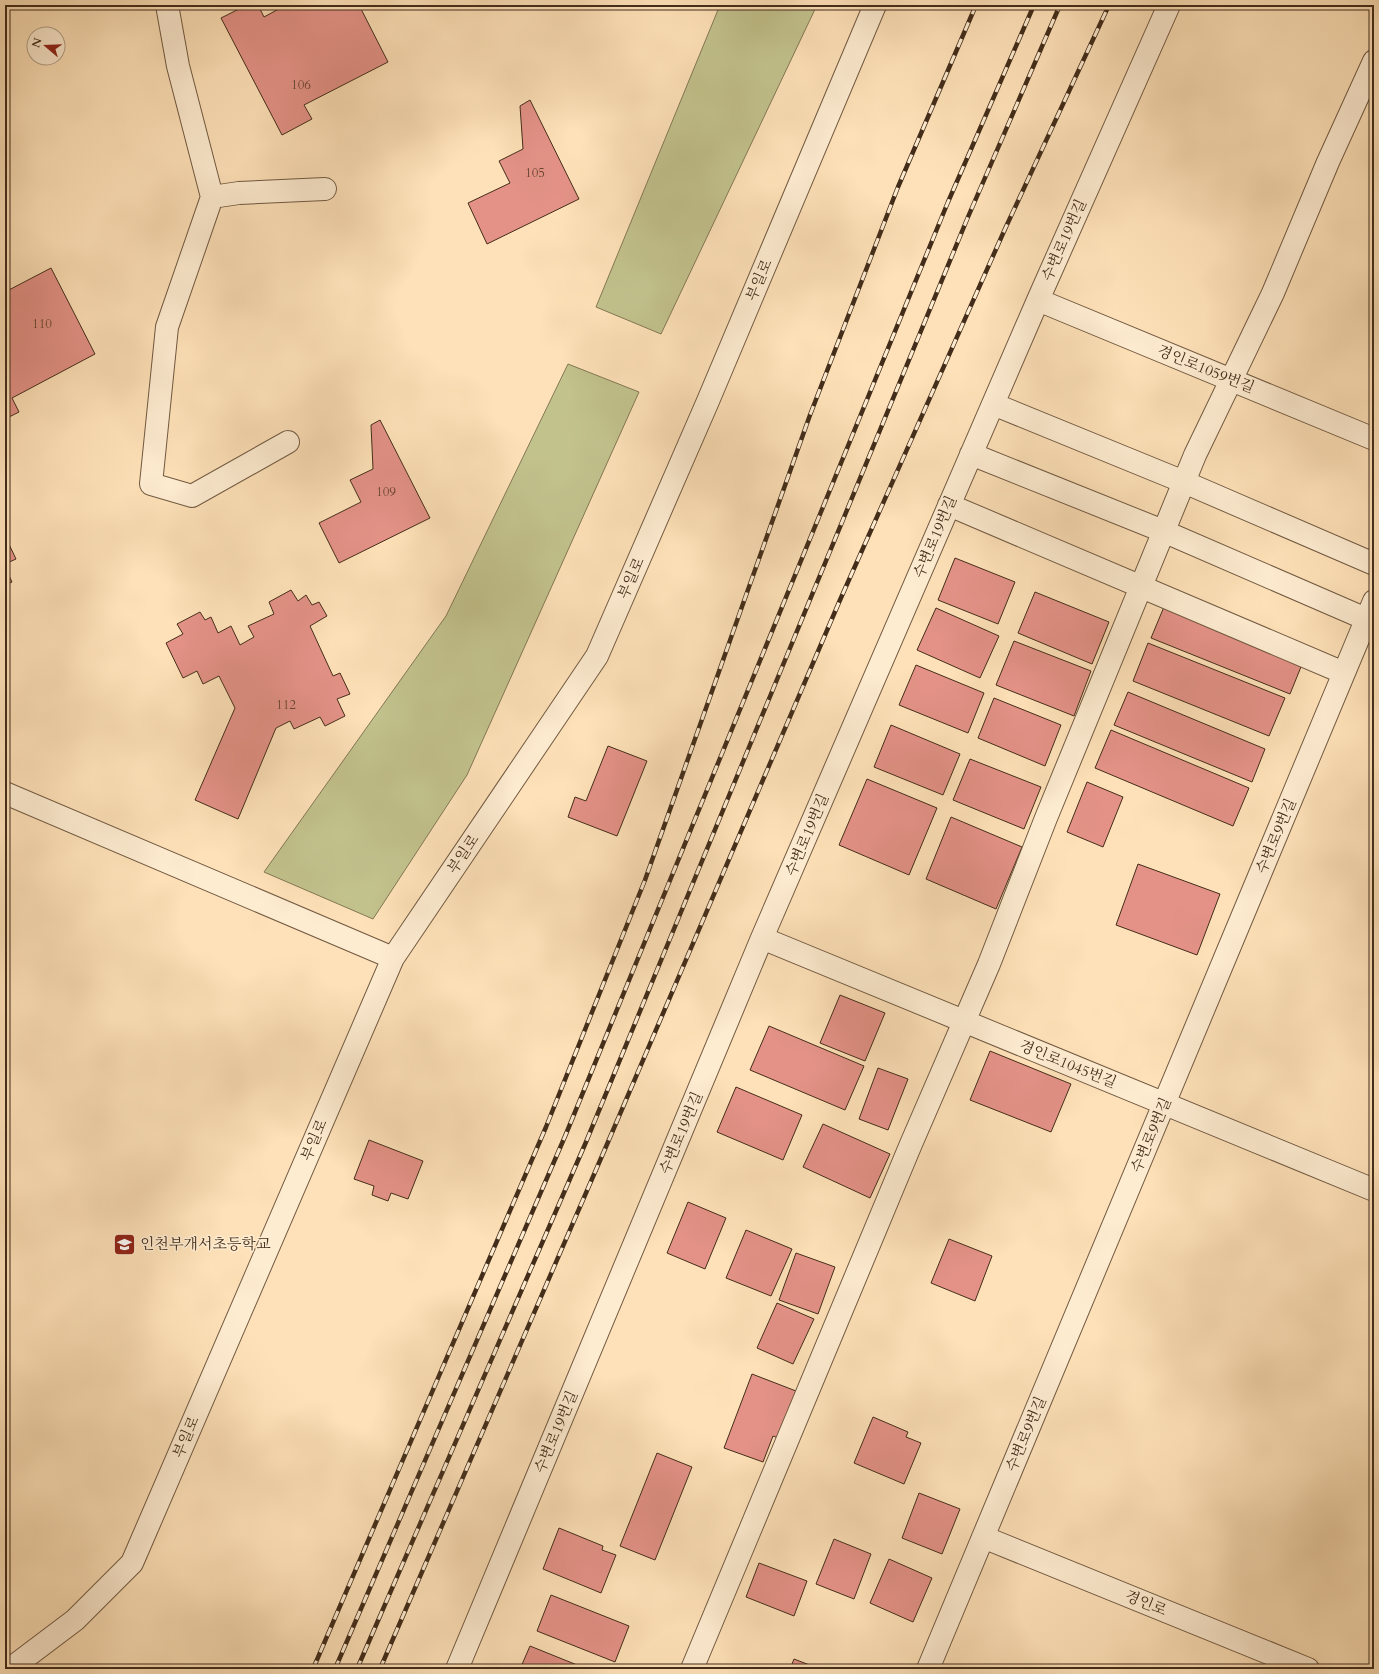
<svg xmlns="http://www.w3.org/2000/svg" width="1379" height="1674" font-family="Cardo,'Noto Serif KR',serif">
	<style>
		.green { fill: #c2c28d; stroke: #827854 }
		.building { fill: #e49287; stroke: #432d1a }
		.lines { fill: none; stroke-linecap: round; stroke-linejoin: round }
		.minor-casing { stroke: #725a42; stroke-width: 24 }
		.minor { stroke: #feecd1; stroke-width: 22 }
		.rail-casing { stroke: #432d1a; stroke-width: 4.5 }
		.rail { stroke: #feecd1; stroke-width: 3; stroke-dasharray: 9; stroke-linecap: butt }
		.labels { text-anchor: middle; stroke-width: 3; stroke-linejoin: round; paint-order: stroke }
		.number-label { font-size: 13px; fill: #6b4635 }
		.street-label { font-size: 15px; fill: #432d1a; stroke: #feecd1 }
		.poi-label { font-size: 15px; fill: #432d1a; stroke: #feecd1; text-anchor: start }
	</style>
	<rect width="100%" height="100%" fill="#fee1b8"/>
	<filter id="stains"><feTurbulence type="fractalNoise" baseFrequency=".005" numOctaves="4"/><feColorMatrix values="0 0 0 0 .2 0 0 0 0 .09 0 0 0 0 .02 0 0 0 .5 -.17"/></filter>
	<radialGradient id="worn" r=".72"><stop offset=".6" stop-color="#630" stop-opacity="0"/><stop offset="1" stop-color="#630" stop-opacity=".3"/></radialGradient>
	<!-- green -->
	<path class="green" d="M720,5H817L661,334L596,307Z
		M568,364L639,392L467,775L373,919L264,872L446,616Z"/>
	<!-- building -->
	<path class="building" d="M247,5H258L264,17L286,5H359L388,62L304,105L312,119L282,135L221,18Z
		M530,100L579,199L487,244L468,203L510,183L499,161L523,149L520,106Z
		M51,268L95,354L12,398L19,412L5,419V292Z
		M380,420L430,518L339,563L319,523L361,502L350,480L373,469L371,425Z
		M6,538L16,559L5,564V538Z
		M955,558L1015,582L998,624L938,600Z
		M5,567L12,582L5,585Z
		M291,590L298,601L306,595L312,605L319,602L327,616L310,626L333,676L340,673L350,694L337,699L345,716L325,726L320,717L294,729L290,721L276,728L238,819L195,800L235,708L219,676L203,684L197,671L183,678L166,643L183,634L177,624L200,612L205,620L211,617L218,633L231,626L240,645L254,637L248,626L274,614L269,602Z
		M1035,592L1109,622L1092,664L1018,633Z
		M1166,602L1305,657L1290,694L1151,638Z
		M936,608L999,636L980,678L917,650Z
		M1014,641L1091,671L1074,716L996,685Z
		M1148,643L1285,698L1269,736L1133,681Z
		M916,665L984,693L968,733L899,705Z
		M1128,692L1265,749L1252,782L1114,725Z
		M994,698L1061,725L1045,766L978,738Z
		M891,725L960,754L943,795L874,767Z
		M1111,730L1249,788L1233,826L1095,768Z
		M608,746L647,761L617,836L568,817L575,797L586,801Z
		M970,759L1041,787L1024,829L953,800Z
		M867,779L937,808L909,875L839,845Z
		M1087,782L1123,797L1103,847L1067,832Z
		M951,817L1022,847L996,909L926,879Z
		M1138,864L1220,894L1197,955L1116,925Z
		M840,995L885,1013L865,1061L820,1043Z
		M769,1026L864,1066L845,1110L750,1070Z
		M990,1051L1071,1084L1051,1132L970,1100Z
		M878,1068L908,1079L888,1130L859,1119Z
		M736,1087L802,1115L783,1160L717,1132Z
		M823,1124L890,1154L870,1198L803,1167Z
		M369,1140L423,1161L408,1199L391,1193L388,1201L372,1195L374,1186L354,1179Z
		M688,1202L726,1218L705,1269L667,1253Z
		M746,1230L792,1249L771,1296L726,1278Z
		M949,1239L992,1256L975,1301L931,1283Z
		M796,1253L835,1267L818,1314L779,1300Z
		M777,1303L814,1319L793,1364L757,1348Z
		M752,1374L796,1391L778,1438L773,1436L763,1462L724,1448Z
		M873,1417L908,1432L906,1437L921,1443L904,1484L854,1463Z
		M657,1453L692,1467L655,1560L620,1546Z
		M919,1493L960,1509L942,1554L902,1538Z
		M559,1528L603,1546L602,1550L616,1555L601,1593L543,1569Z
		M834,1539L871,1554L854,1599L816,1584Z
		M889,1559L932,1578L913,1622L870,1603Z
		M759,1563L807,1581L794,1616L746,1597Z
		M551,1595L629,1626L615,1662L537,1631Z
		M530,1646L587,1669H520Z
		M794,1659L820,1669H790Z"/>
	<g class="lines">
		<defs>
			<path id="minor" d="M167,5L178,66L212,197L167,327L151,484L192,496L288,442
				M212,197L239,193L325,189
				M1038,300L1374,439
				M993,404L1184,482L1374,564
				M971,454L1163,531L1366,619
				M949,505L1344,673
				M5,793L393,958
				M762,938L1374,1190
				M983,1537L1308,1669
				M10,1669L75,1620L132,1563L393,958L597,656L708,401L875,5
				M457,1669L762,938L1038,300L1169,5
				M692,1669L911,1144L989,964L1046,818L1195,455L1273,293L1328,162L1374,61
				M928,1669L1374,601"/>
		</defs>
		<!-- minor casing -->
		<use href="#minor" class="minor-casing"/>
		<!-- minor -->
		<use href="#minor" class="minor"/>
		<defs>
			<path id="rail" d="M313,1669L546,1127L645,880L810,415L898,187L976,5
				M335,1669L566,1134L948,202L1034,5
				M357,1669L586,1142L968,217L1060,5
				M380,1669L605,1149L840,600L1005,229L1109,5"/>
		</defs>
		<!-- rail casing -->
		<use href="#rail" class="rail-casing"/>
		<!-- rail -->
		<use href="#rail" class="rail"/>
	</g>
	<!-- icons -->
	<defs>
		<symbol id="school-square" viewBox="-11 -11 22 22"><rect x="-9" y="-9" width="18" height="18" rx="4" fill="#8f2418" stroke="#feecd1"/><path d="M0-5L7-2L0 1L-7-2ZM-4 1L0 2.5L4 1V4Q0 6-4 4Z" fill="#fff"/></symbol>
	</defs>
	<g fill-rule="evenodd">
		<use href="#school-square" x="112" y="1232" width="25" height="25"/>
	</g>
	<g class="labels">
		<!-- number labels -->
		<g class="number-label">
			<text x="301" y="89">106</text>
			<text x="535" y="177">105</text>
			<text x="42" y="328">110</text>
			<text x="386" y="496">109</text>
			<text x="286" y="709">112</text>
		</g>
		<!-- street labels -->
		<g class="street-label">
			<text transform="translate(1064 240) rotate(-66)" y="5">수변로19번길</text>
			<text transform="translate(759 280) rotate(-67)" y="5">부일로</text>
			<text transform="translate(1206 369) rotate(22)" y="5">경인로1059번길</text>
			<text transform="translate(935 537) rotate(-67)" y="5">수변로19번길</text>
			<text transform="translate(631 578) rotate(-66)" y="5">부일로</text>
			<text transform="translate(807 835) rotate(-67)" y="5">수변로19번길</text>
			<text transform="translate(1276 836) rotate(-67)" y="5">수변로9번길</text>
			<text transform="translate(463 854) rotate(-56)" y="5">부일로</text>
			<text transform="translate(1068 1064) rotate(22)" y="5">경인로1045번길</text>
			<text transform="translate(681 1133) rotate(-67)" y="5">수변로19번길</text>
			<text transform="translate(1151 1135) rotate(-67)" y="5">수변로9번길</text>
			<text transform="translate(314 1140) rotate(-67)" y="5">부일로</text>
			<text transform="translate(556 1432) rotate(-67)" y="5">수변로19번길</text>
			<text transform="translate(1026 1434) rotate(-67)" y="5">수변로9번길</text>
			<text transform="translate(186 1437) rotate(-67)" y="5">부일로</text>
			<text transform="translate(1146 1603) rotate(22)" y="5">경인로</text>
		</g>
		<!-- poi labels -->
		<g class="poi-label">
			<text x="140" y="1249">인천부개서초등학교</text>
		</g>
	</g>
	<!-- margin -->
	<rect width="1379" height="1674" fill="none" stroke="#fee1b8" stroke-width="20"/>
	<rect x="6" y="6" width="1367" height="1662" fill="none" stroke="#432d1a" stroke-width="2"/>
	<rect x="10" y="10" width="1359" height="1654" fill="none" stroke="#432d1a"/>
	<!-- north arrow -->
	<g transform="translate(46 46) rotate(289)"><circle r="19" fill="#feecd1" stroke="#b3a088"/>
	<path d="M0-3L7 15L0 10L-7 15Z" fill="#8f2418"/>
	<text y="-6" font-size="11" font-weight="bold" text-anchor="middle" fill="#432d1a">N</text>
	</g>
	<rect width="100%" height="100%" filter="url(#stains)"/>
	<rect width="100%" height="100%" fill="url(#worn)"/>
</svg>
